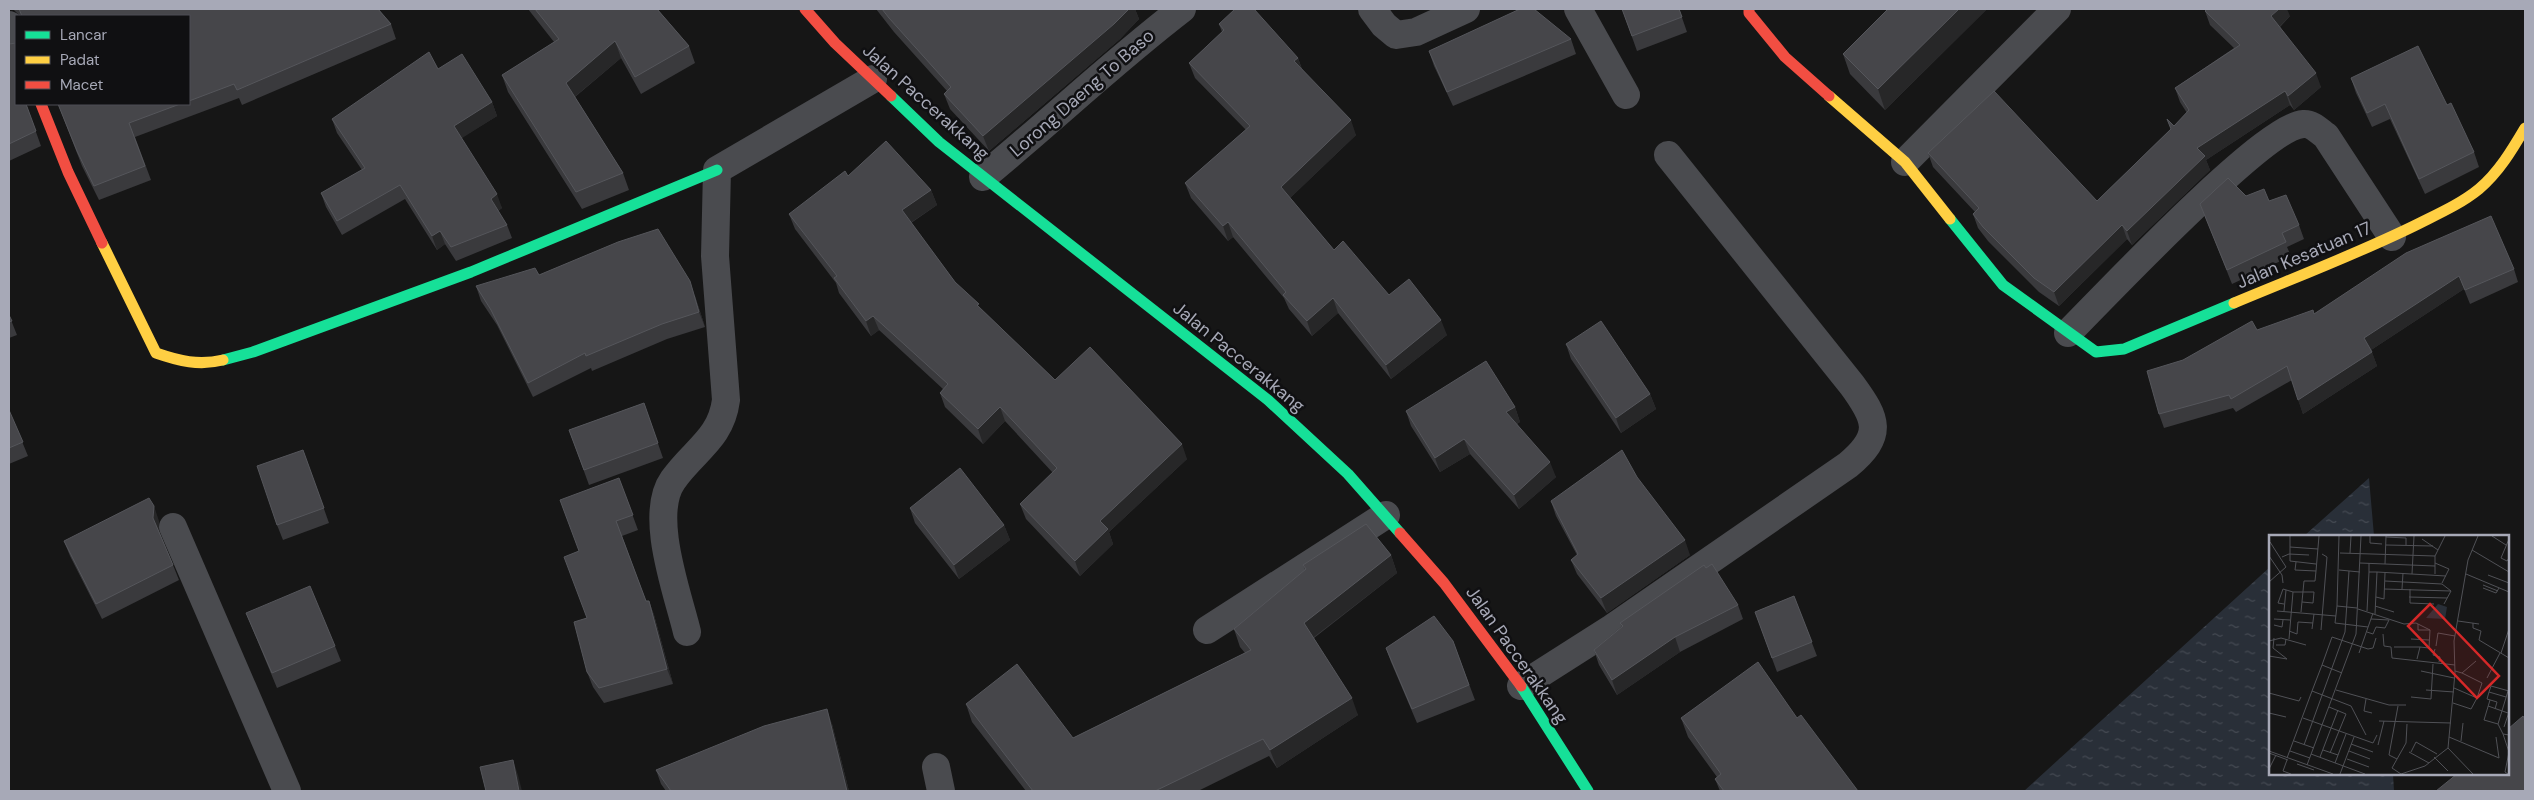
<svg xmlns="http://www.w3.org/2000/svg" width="2534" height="800" font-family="'DM Sans',sans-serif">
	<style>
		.water { fill: url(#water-ripples) }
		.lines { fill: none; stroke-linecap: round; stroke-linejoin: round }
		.street { stroke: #4a4b4f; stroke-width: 28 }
		.fast { stroke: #16e098; stroke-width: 11 }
		.slow { stroke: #ffcf43; stroke-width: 11 }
		.jam { stroke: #f24e42; stroke-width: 11 }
		.wall { fill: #3a3a3d }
		.shaded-wall { fill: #272728 }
		.building { fill: #46464a; stroke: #55565b }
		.labels { text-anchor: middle; stroke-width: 5; stroke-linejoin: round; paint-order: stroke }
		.street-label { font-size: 18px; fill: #a7a9b7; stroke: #101012 }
		.inset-road { fill: none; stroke: #505156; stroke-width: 1 }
		.view { fill: #d62828; fill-opacity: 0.15; stroke: #d62828; stroke-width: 2.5 }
		.inset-edge { fill: none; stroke: #a7a9b7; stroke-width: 2.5 }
	</style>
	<defs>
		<pattern id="water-ripples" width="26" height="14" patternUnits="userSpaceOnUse" patternTransform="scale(1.25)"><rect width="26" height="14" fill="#292f38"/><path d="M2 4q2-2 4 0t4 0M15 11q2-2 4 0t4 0" fill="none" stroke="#454a53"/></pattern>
	</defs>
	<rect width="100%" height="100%" fill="#161616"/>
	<!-- water -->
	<path class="water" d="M2369,478L2374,536H2304Z
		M2270,567V774H2393L2394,791H2024Z"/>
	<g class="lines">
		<!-- street -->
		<path class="street" d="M1372,9L1384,25L1396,35L1416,32L1466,9
			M1578,9L1626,95
			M9,25L16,43
			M1905,162L2057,9
			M983,177C1050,122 1113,62 1182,9
			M2068,333C2104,297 2263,127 2303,124C2312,123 2319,131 2326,136L2392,237
			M173,527L287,791
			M1207,630L1386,515
			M687,632C678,594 648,515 673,480C694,450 721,439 726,400L715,256L717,170L873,79
			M1521,686L1612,628L1848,465C1884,435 1877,419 1852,385L1668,155
			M936,767L941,791"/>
		<!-- fast -->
		<path class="fast" d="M891,96L939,142L1268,400L1348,474L1400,533
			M1950,219L2003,285L2096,352L2124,349L2234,303
			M223,360L253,352L471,272L717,170
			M1521,686L1588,791"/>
		<!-- slow -->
		<path class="slow" d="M1829,96L1905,162L1950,219
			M102,243L156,353C179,361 199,366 223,360
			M2234,303C2296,277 2360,253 2420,223C2440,213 2462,203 2479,189C2499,172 2512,150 2525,128"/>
		<!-- jam -->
		<path class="jam" d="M805,9L835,43L891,96
			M1749,9V13L1785,57L1829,96
			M41,104L68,172L102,243
			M1400,533L1444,583L1521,686"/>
	</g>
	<!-- wall -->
	<path class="wall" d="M13,9H378L391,24L396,39L242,105L239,98L135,137L151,180L99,200L82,166L58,104H189V16H20Z
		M528,9H657L689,46L695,63L641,94L621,58L575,97L623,173L629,190L582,209L508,92L502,75L554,42Z
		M876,9H1135L1139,19L1120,39L989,151L950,109L944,94L947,91L894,32Z
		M1622,9H1679L1687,32L1637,51Z
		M1888,9H1987L1885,110L1850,74L1843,54Z
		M2205,11L2290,16L2280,27L2321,87L2294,110L2290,105L2206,160L2210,170L2132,245L2127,239L2059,306L2039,292L1988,241L1978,228L1973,214L1975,212L1933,167L1928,153L2097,201L2187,113L2180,102L2175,88L2234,48L2210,25Z
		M1219,24L1298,58L1302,69L1356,135L1290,198L1334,250L1389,295L1447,335L1391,379L1338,313L1312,336L1289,309L1284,298L1233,237L1228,241L1191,198L1185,183L1246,130L1195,78L1189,63L1222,32Z
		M1571,39L1576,54L1453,106L1434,66L1429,51Z
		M9,44L16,104H26L41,146L9,161Z
		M438,69L492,102L497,116L461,138L502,208L498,211L507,225L512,238L456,261L445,244L437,250L405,199L342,235L326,207L321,193L362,170L337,133L332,119Z
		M2351,78L2447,105L2474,152L2479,167L2425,194L2390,119L2372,127L2356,93Z
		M848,176L931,190L937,205L911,223L955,282L980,308L1055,380L1187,459L1109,532L1113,544L1080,576L1026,519L1020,504L1053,473L1005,421L983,444L945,407L940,393L943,389L879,330L871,336L839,293L836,283L795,229L789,214Z
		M2246,196L2269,201L2299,225L2304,239L2287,247L2291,256L2232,284L2200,204Z
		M2514,269L2518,282L2470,304L2464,289L2371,350L2377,366L2303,414L2292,380L2236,412L2233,408L2164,428L2159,414L2183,360L2257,330L2314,314Z
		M539,275L695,296L705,327L667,339L592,371L591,368L533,397L497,325L481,301L476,286Z
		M9,315L17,335L9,338Z
		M1566,344L1650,394L1656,409L1621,433L1571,359Z
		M644,403L663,458L589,485L569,430Z
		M1515,407L1520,422L1517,424L1556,477L1519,509L1470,454L1440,472L1411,426L1406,411Z
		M9,410L28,456L9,464Z
		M303,450L329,523L283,540L277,525Z
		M619,478L638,530L622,536L646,601H649L654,615L673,684L604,703L593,687L587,672V618Z
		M1551,501L1690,555L1607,613L1577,574L1571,560L1577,555L1556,516Z
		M910,508L1004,525L1010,540L959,579L915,523Z
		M159,521V531L173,565L179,580L102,619L70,556L64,541Z
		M1391,555L1397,573L1314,638L1358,715L1277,768L1269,756L1198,791H1026L972,722L966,704L1073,738L1245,653L1240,647L1234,629L1305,570L1303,565Z
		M1794,596L1817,656L1777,672L1755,612Z
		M1738,605L1743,619L1680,652L1617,695L1599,665L1594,650L1622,626L1620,623Z
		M246,613L335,646L341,661L277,688Z
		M1453,641L1475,700L1417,723L1391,662L1386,648Z
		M1681,718H1797L1858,791H1720L1715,779L1717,777L1688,737Z
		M832,724L849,791H666L661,784L656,770Z"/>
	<!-- shaded-wall -->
	<path class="shaded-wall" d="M1129,9H1135L1139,19L1120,39L989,151L983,136Z
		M1959,9H1987L1885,110L1878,89Z
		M2279,9H2287L2290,16L2276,30L2271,16Z
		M615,41L621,58L572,99L566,83Z
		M1298,58L1303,73L1294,61Z
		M2316,73L2321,87L2294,110L2288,96Z
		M2285,91L2290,105L2206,160L2210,170L2132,245L2127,231L2197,148Z
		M492,102L497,116L459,140L454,126Z
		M1351,120L1356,135L1286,202L1281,187Z
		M931,190L937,205L907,225L902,210Z
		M497,194L502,208L496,212L491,199Z
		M1228,222L1233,237L1228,241L1223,226Z
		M2122,225L2127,239L2059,306L2054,292Z
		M440,231L445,244L437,250L432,236Z
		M2459,276L2464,289L2368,352L2364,338Z
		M690,281L695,296L705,327L699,312Z
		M1333,298L1338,313L1312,336L1307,321Z
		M873,316L879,330L871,336L866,321Z
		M1441,320L1447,335L1391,379L1386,365Z
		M2372,352L2377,366L2303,414L2298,400Z
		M1650,394L1656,409L1621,433L1616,418Z
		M1000,407L1005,421L983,444L978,429Z
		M1515,407L1520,422L1512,427L1506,412Z
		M1464,439L1470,454L1440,472L1435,458Z
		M1182,444L1187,459L1109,532L1113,544L1080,576L1075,561L1100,521Z
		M1550,462L1556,477L1519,509L1514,495Z
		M154,506L159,521V533L153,518Z
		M1004,525L1010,540L959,579L954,565Z
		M1685,540L1690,555L1607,613L1601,598Z
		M1391,555L1397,573L1310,640L1304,623Z
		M649,601L654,615L673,684L667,669Z
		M1675,637L1680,652L1617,695L1612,680Z
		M1352,698L1358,715L1277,768L1270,750Z
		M827,709L832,724L849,791H847Z
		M513,760L518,775L522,791H519Z"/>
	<!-- building -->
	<path class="building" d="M19,9H378L391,24L237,90L234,84L189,101V16H22Z
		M535,9H657L689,46L635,77L615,41L566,83L623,173L576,192L502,75L559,39Z
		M882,9H1129L1114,24L983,136L944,94L951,87L889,18Z
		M1235,9H1254L1298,58L1294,61L1351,120L1281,187L1334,250L1343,241L1389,295L1409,279L1441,320L1386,365L1333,298L1307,321L1283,295L1286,292L1228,222L1223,226L1185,183L1250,126L1189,63L1224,30L1219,24Z
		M1520,9H1534L1571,39L1447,92L1429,51Z
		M1622,9H1679L1682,17L1632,36Z
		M1888,9H1959L1878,89L1843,54Z
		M2207,9H2279L2271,16L2316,73L2288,96L2285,91L2197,148L2205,156L2127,231L2122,225L2054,292L2034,278L1983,227L1973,214L1979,208L1928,153L1994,91L2097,201L2171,129L2167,119L2174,126L2189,110L2175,88L2240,45L2205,11Z
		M16,43V104H26L36,131L9,144V44Z
		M2418,46L2447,105L2451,103L2474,152L2419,179L2385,104L2367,113L2351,78Z
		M429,52L438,69L462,54L492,102L454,126L497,194L491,199L507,225L451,247L440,231L432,236L400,185L337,221L321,193L365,168L332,119Z
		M58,104H180L129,123L145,166L94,186L77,151Z
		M886,141L931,190L902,210L955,282L979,304L977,305L1055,380L1090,347L1182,444L1100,521L1108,529L1075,561L1020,504L1057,468L1000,407L978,429L940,393L948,384L873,316L866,321L834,278L837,276L789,214L845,171L848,176Z
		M2228,178L2246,196L2264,189L2269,201L2286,195L2299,225L2282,233L2286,242L2227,270L2200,204Z
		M2491,216L2514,269L2465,290L2459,276L2364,338L2372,352L2298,400L2287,366L2231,399L2229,395L2159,414L2147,371L2183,360L2252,321L2257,330L2313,310L2314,314L2406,253Z
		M658,229L690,281L699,312L662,324L586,356L585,353L528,383L491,310L476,286L535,268L539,275L618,242Z
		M9,315L12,321L9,322Z
		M1601,321L1650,394L1616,418L1566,344Z
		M1486,361L1515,407L1506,412L1550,462L1514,495L1464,439L1435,458L1406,411Z
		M644,403L658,443L584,470L569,430Z
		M9,410L23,442L9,448Z
		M303,450L324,508L277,525L257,466Z
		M1622,450L1637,477L1685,540L1601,598L1571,560L1578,554L1551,501Z
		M960,468L1004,525L954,565L910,508Z
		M619,478L633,515L616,521L646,601H649L667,669L599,688L587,672L574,622L587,618L564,557L579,551L560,500Z
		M149,498L154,506L153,518L173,565L96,604L64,541Z
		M1366,524L1391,555L1304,623L1352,698L1270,750L1263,739L1155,791H1033L966,704L1017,664L1073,738L1251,650L1234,629L1306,569L1303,565Z
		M1712,564L1738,605L1675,637L1612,680L1594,650L1623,626L1620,623L1704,565L1706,568Z
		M310,586L335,646L272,673L246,613Z
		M1794,596L1812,642L1772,658L1755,612Z
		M1434,616L1453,641L1469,685L1412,709L1386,648Z
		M1758,662L1797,718L1801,715L1858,791H1724L1715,779L1721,774L1681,718Z
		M827,709L847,791H671L656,770L764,726Z
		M2523,716L2525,719V791H2436L2457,774H2508V729Z
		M513,760L519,791H486L480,767Z"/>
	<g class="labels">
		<!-- street labels -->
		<g class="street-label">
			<text transform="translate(1082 93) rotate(-41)" y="6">Lorong Daeng To Baso</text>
			<text transform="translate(926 102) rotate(42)" y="6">Jalan Paccerakkang</text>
			<text transform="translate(2304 255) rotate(-23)" y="6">Jalan Kesatuan 17</text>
			<text transform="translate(1239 357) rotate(39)" y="6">Jalan Paccerakkang</text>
			<text transform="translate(1517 655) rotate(55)" y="6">Jalan Paccerakkang</text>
		</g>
	</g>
	<!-- overview -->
	<g transform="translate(2269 535)">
		<rect width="240" height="240" fill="#161616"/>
		<path d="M169,69L178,72L176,84L157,83Z" fill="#292f38"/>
		<path class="inset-road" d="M21,1V26L47,29M101,1V8L113,9M223,1L237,10M117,2L137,3V10M153,4L169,15M240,4L232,23L238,26L240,23M117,10L164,11M21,12L49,14M203,15L240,37M71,18L166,21M81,18L82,1M0,21L13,40L14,48M13,22L20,19L40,20M27,27L26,35L47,36L46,46H35L32,77M91,28L166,31M100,28V37H108L106,79M166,28L180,34L173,48M116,29L117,1M70,35L91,37M47,36L50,1M108,37L177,41M143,39L145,1M166,39V21L176,1M197,39L240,57M219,40L240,48M116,46L173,49M0,47L17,32L1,7M173,49L182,56L175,69M214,50L229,56M214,53L227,58L230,53M115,54L182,56M133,54L134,38M141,54V68L165,69M24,57H45L44,68L33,67M107,62L115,64L116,38M140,62L178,63M15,69L9,68L14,54L24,57L20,104M68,71L70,1M106,71L125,77M88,73L68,71L66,88L99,92M89,74L135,89L147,88L161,95M8,76L67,81M15,76L17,55M98,76L100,37M5,84L21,85M102,84L120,85M189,86L210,89M204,88V93L212,96L210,105L240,123M149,89V95H161M5,90L13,92L14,85M43,94L45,79M52,95L58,22L53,19M20,96L28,99L29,87L44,88M98,97L104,99L107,92L116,93L120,85M114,99L115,111L122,112L123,123L186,130M142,104L160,105M0,106L12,103L37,110M7,110H16L17,104M167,111L169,98L186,101M125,112H151M166,114L164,120L171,122L170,127M90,118L104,78M232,118L240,94M0,121L18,124L4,113L5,103M148,124L151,112L160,113L161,95M53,130L63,102L99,114L104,113L107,103M152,136L185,143M186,136L193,138L207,126M193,138L213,148L208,163M218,143L231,118M67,155L120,170H137M157,155L185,157M43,156L53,130L73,138M239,156L229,189L234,199L240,200M220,157L218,164L228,167L226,174M0,158L30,166L32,162M142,162L162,164L164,129M237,162L220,157L222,151L240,156M97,164L95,176L103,178M221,165L215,185L229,189M184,168L202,174L208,163L185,153M219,171L239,178M60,172L77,179L61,218M0,178L17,182M34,183L104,208L108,200M110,186L182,188M235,192L240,177M234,199L240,217L236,237L239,239M180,202L230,223L227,202M25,206L45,213M192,206L194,188M82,209L104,217M35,210L76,97L80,36M109,210L115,186M54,215L69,220M0,216L64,239M21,216L41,223M80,216L101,224M140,217L160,228M142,217L147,207L168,219M0,218L19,225M42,219L96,239M51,222L69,175M165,222L179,236M18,223L43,156L82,171L97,200M78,224L100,232M128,224L120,220L129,171M18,225L14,236L22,239M66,228L77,199M28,229L45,235M38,230L87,99L92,1M0,234L7,220M71,239L85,202M132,239L123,233L137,208L138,189M132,239L156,231L179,213M204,239L179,213L186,138L185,106L199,25L209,1"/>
		<path class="view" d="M161,69L230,141L208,163L139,91Z"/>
		<rect width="240" height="240" class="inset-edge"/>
	</g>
	<!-- border -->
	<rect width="2534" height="800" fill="none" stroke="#a7a9b7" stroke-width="20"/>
	<!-- legend -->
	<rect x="15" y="15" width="175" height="90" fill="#101012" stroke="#4c4d54"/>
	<rect x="25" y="31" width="25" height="8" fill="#16e098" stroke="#4c4d54"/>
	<text x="60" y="40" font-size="15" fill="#a7a9b7">Lancar</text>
	<rect x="25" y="56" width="25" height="8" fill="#ffcf43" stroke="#4c4d54"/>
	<text x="60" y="65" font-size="15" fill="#a7a9b7">Padat</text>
	<rect x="25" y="81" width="25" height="8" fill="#f24e42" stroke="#4c4d54"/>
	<text x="60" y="90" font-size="15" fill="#a7a9b7">Macet</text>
</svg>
